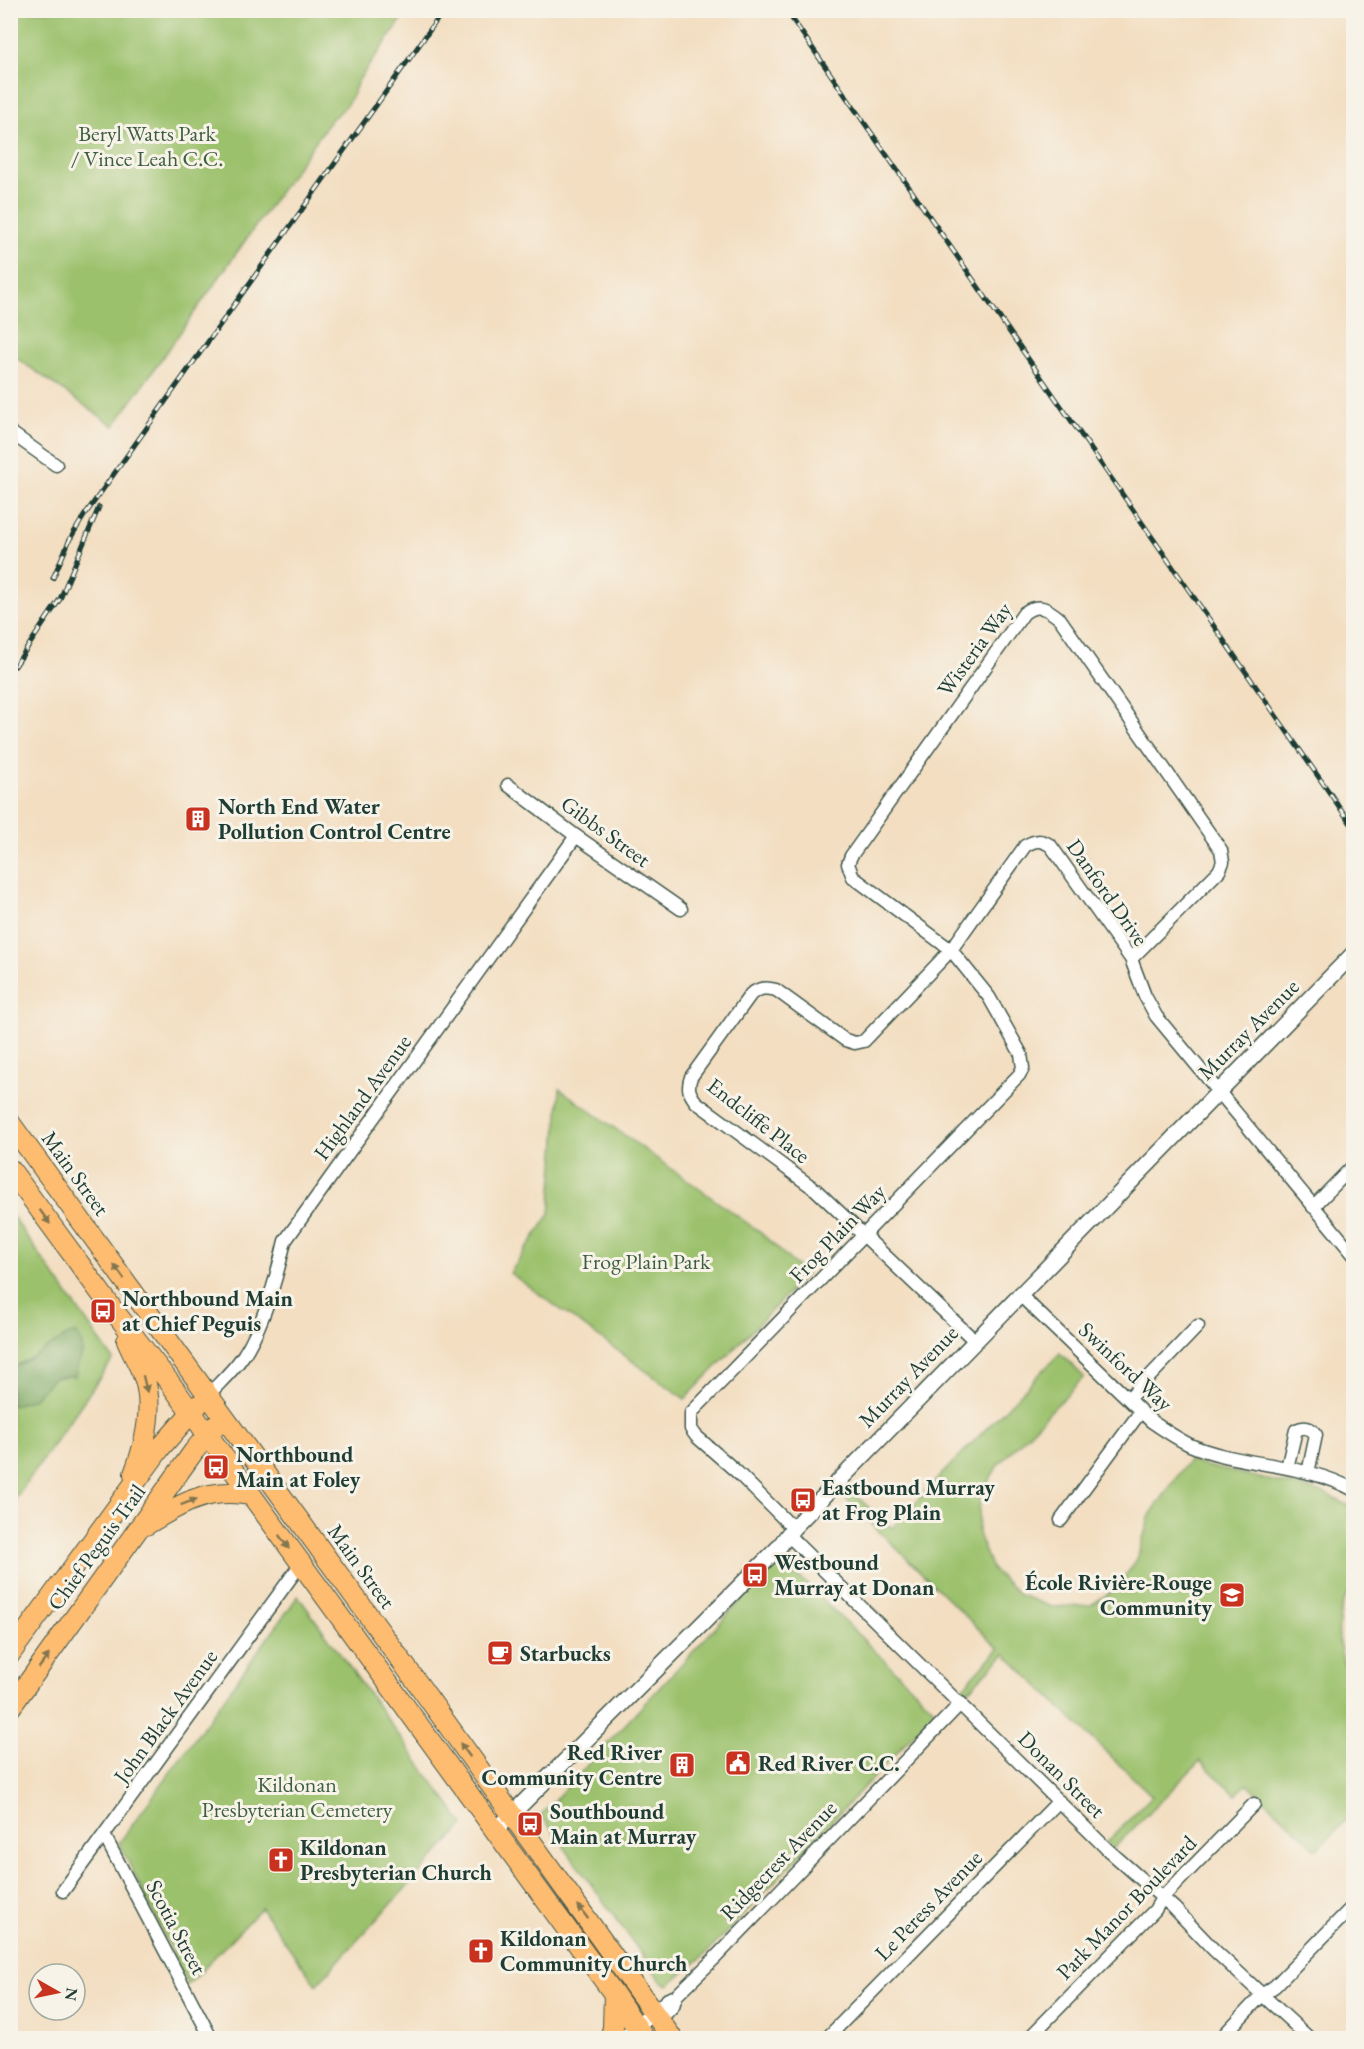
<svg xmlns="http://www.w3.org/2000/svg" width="1364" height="2049" font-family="'EB Garamond',serif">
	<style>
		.green { fill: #9bc16c; stroke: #5d7f50; stroke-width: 1.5 }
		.forest { fill: #7ca760; stroke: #4e724a; stroke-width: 1.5 }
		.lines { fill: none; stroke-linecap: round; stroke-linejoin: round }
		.minor-casing { stroke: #3f5549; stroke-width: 15 }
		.tertiary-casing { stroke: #3f5549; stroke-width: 18 }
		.primary-casing { stroke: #3f5549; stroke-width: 22 }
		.minor { stroke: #fff; stroke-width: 12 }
		.tertiary { stroke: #fff; stroke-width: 15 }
		.primary { stroke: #febc70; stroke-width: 20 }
		.rail-casing { stroke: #1f3d34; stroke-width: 5 }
		.rail { stroke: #f7f3e8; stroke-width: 3; stroke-dasharray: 9; stroke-linecap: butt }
		.oneway { fill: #83764f }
		.labels { text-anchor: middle; stroke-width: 6; stroke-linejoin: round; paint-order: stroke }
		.park-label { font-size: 22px; fill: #3e5e42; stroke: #f7f3e8 }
		.street-label { font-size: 22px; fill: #1f3d34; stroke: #f7f3e8 }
		.poi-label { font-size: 22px; font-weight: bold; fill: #1f3d34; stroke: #f7f3e8; text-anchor: start }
	</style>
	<rect width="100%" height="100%" fill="#f7f3e8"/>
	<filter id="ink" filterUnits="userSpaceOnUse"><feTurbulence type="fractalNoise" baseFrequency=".0167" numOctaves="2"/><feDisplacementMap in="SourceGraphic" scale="12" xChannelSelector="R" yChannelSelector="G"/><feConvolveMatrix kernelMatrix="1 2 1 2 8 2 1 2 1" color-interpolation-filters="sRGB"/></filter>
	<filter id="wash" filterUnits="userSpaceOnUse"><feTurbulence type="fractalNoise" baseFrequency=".008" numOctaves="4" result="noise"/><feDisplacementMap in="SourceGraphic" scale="24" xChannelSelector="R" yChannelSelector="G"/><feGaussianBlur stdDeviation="1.35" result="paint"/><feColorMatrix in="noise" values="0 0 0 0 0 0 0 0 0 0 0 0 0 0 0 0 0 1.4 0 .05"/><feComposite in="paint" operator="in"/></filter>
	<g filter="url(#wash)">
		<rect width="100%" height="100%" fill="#f3dec1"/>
		<!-- green -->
		<path class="green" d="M10,11H408L358,81C353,96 346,110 332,118L114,426L11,354Z
			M560,1089L761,1233L806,1275L685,1399L510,1273L550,1214Z
			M11,1214L113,1359L10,1506Z
			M1060,1353L1084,1377L998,1465L980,1497L978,1534L992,1569L1020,1595L1052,1607L1091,1605L1117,1588L1137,1559L1150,1515L1189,1460L1201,1465L1309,1489L1326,1494L1353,1508V1587C1336,1605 1336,1637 1343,1660C1345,1666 1350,1671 1353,1676V1812L1317,1850L1247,1783L1236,1795L1200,1761L1113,1849L1106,1843L1152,1796L1005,1654L958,1700L954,1697L999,1649L840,1493L846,1487L892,1528L940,1476Z
			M780,1558L936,1711L707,1953L668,1985L661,1981L541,1815Z
			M298,1596L464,1825L316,1985L261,1908L188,1985L119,1843Z"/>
		<!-- forest -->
		<path class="forest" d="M76,1332C89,1354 79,1354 75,1376L55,1377L33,1399L11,1406V1367C35,1360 52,1341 76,1332Z"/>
	</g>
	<g filter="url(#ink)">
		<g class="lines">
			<defs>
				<path id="minor" d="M10,432L56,465
					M508,785L576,836L681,909
					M1313,1207L1354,1165
					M1019,1294L1151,1421C1164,1430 1176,1438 1190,1445C1242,1467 1304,1462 1354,1490
					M974,1340L816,1190L696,1102C689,1093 687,1088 691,1077L751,994C760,988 765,987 776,990L845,1040L855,1043L864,1041L951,950L1025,846C1035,840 1041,839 1051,846L1131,959L1145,996L1156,1016L1354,1255
					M208,1395C220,1382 233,1371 243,1356C263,1326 277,1276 285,1241L576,836
					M1129,1398L1198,1326
					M1287,1468L1296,1430C1304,1426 1311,1427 1316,1435L1308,1473
					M1061,1520L1141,1411
					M793,1528L737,1472L696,1436L691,1429V1413L1019,1075L1023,1068L1021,1054L989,997L951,950L853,877L848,864L851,856L1024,613C1038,602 1048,609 1060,619L1221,850L1223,862L1219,871L1131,959
					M788,1535L1107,1849L1174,1908L1214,1950L1309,2038
					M104,1835L211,2038
					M63,1891L300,1565
					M654,2011L668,1999L676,1996L714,1959L961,1703
					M660,2020L673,2006L676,1996
					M827,2038L1059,1801
					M1029,2038L1155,1910L1162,1898L1254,1804
					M1221,2038L1262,1995L1275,1986L1354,1905"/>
				<path id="tertiary" d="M495,1831L779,1547L793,1528L1354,953
					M625,2038L654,2011"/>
				<path id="primary" d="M10,1123L416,1681L672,2038
					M10,1169L114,1311L170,1383L614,1994L644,2038
					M127,1341C133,1355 140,1366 145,1380C154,1411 145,1445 134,1474
					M146,1525C180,1504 208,1487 250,1495
					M10,1654L161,1447L198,1405
					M10,1708L194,1451L215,1426
					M610,2038L613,2028L614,1994"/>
			</defs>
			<!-- minor casing -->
			<use href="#minor" class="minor-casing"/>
			<!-- tertiary casing -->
			<use href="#tertiary" class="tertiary-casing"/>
			<!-- primary casing -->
			<use href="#primary" class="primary-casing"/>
			<!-- minor -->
			<use href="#minor" class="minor"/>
			<!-- tertiary -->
			<use href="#tertiary" class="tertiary"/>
			<!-- primary -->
			<use href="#primary" class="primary"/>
			<defs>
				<path id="rail" d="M786,10L1354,828
					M53,578L70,539L84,516L444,10
					M15,666L60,599L99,507"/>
			</defs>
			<!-- rail casing -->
			<use href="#rail" class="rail-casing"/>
			<!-- rail -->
			<use href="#rail" class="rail"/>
		</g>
		<!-- one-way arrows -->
		<defs><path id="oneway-solid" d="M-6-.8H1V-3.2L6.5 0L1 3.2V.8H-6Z" transform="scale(1.5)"/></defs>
		<g class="oneway">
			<use href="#oneway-solid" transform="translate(45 1217) rotate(54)"/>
			<use href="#oneway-solid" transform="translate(119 1272) rotate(-126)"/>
			<use href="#oneway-solid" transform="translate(145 1384) rotate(76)"/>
			<use href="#oneway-solid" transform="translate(189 1502) rotate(-21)"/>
			<use href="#oneway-solid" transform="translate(284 1542) rotate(54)"/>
			<use href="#oneway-solid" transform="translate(44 1661) rotate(-54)"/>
			<use href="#oneway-solid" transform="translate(465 1750) rotate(-126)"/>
			<use href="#oneway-solid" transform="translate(583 1912) rotate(-126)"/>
		</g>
	</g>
	<!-- icons -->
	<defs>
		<symbol id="building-square" viewBox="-11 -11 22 22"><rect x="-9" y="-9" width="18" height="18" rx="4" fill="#c8321e" stroke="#f7f3e8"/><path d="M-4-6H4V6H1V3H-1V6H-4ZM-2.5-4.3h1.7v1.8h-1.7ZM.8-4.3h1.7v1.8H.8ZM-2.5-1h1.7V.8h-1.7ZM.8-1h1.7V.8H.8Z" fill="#fff"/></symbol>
		<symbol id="bus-square" viewBox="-11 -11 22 22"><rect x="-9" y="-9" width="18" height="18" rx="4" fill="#c8321e" stroke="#f7f3e8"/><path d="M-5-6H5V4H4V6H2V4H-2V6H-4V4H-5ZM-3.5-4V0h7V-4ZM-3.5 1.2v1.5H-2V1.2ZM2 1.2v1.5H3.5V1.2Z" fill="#fff"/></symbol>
		<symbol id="school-square" viewBox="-11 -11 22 22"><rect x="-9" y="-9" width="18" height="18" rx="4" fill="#c8321e" stroke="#f7f3e8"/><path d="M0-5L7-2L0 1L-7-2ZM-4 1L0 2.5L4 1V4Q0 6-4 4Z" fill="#fff"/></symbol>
		<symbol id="cafe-square" viewBox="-11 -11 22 22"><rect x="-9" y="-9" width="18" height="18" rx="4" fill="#c8321e" stroke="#f7f3e8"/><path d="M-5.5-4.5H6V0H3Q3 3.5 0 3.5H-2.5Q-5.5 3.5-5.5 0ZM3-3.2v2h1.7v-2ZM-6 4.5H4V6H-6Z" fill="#fff"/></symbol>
		<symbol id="civic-square" viewBox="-11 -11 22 22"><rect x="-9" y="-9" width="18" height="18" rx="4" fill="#c8321e" stroke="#f7f3e8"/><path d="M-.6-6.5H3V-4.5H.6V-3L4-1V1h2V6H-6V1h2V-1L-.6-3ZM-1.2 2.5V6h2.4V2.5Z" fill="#fff"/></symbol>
		<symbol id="church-square" viewBox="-11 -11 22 22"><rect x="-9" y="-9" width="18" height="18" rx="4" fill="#c8321e" stroke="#f7f3e8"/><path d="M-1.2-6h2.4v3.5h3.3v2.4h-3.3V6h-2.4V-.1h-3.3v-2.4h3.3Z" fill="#fff"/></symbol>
	</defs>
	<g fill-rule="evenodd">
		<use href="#building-square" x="183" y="804" width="30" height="30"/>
		<use href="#bus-square" x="88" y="1296" width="30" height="30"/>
		<use href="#bus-square" x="201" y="1452" width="30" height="30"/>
		<use href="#bus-square" x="788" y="1485" width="30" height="30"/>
		<use href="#bus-square" x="740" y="1560" width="30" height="30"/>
		<use href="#school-square" x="1217" y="1580" width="30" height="30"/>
		<use href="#cafe-square" x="485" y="1638" width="30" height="30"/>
		<use href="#civic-square" x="723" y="1748" width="30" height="30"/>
		<use href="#building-square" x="667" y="1750" width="30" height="30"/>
		<use href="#bus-square" x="515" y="1809" width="30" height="30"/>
		<use href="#church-square" x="266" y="1845" width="30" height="30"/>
		<use href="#church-square" x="466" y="1936" width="30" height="30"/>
	</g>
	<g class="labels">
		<!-- park labels -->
		<g class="park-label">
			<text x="147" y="141">Beryl Watts Park<tspan x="147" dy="25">/ Vince Leah C.C.</tspan></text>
			<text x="646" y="1269">Frog Plain Park</text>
			<text x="297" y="1792">Kildonan<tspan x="297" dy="25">Presbyterian Cemetery</tspan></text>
		</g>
		<!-- street labels -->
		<g class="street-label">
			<text transform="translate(974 649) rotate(-54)" y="8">Wisteria Way</text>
			<text transform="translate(606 831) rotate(36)" y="8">Gibbs Street</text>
			<text transform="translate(1108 892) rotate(55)" y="8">Danford Drive</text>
			<text transform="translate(1248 1029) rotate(-45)" y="8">Murray Avenue</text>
			<text transform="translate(362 1097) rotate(-54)" y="8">Highland Avenue</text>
			<text transform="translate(759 1120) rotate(38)" y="8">Endcliffe Place</text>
			<text transform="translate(76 1173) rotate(54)" y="8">Main Street</text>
			<text transform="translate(837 1233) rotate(-46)" y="8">Frog Plain Way</text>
			<text transform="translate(1126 1366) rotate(43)" y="8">Swinford Way</text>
			<text transform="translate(908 1376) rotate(-46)" y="8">Murray Avenue</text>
			<text transform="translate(96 1547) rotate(-54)" y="8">Chief Peguis Trail</text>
			<text transform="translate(362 1566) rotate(54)" y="8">Main Street</text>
			<text transform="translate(165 1716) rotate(-54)" y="8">John Black Avenue</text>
			<text transform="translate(1062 1774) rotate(45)" y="8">Donan Street</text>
			<text transform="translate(778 1860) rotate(-46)" y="8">Ridgecrest Avenue</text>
			<text transform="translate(928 1905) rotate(-46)" y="8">Le Peress Avenue</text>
			<text transform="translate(1126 1907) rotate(-46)" y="8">Park Manor Boulevard</text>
			<text transform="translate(177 1927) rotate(62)" y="8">Scotia Street</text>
		</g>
		<!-- poi labels -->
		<g class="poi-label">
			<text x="218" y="814">North End Water<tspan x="218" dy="25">Pollution Control Centre</tspan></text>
			<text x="122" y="1306">Northbound Main<tspan x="122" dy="25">at Chief Peguis</tspan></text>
			<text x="236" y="1462">Northbound<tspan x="236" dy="25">Main at Foley</tspan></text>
			<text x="822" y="1495">Eastbound Murray<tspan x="822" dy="25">at Frog Plain</tspan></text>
			<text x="774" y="1570">Westbound<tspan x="774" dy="25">Murray at Donan</tspan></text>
			<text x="1212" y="1590" text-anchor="end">École Rivière-Rouge<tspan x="1212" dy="25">Community</tspan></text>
			<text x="520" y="1661">Starbucks</text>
			<text x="662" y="1760" text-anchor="end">Red River<tspan x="662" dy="25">Community Centre</tspan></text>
			<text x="758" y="1771">Red River C.C.</text>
			<text x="550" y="1819">Southbound<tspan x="550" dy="25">Main at Murray</tspan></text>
			<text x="300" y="1855">Kildonan<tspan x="300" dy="25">Presbyterian Church</tspan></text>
			<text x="500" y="1946">Kildonan<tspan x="500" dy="25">Community Church</tspan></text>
		</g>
	</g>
	<!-- margin -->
	<rect width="1364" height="2049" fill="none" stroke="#f7f3e8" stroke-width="36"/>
	<!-- north arrow -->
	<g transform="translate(57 1992) rotate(99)"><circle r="28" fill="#f7f3e8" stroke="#a1aaa0" stroke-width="1.5"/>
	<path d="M0-4.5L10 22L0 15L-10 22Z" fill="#c8321e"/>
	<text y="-9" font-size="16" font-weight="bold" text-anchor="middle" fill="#1f3d34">N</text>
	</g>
</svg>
